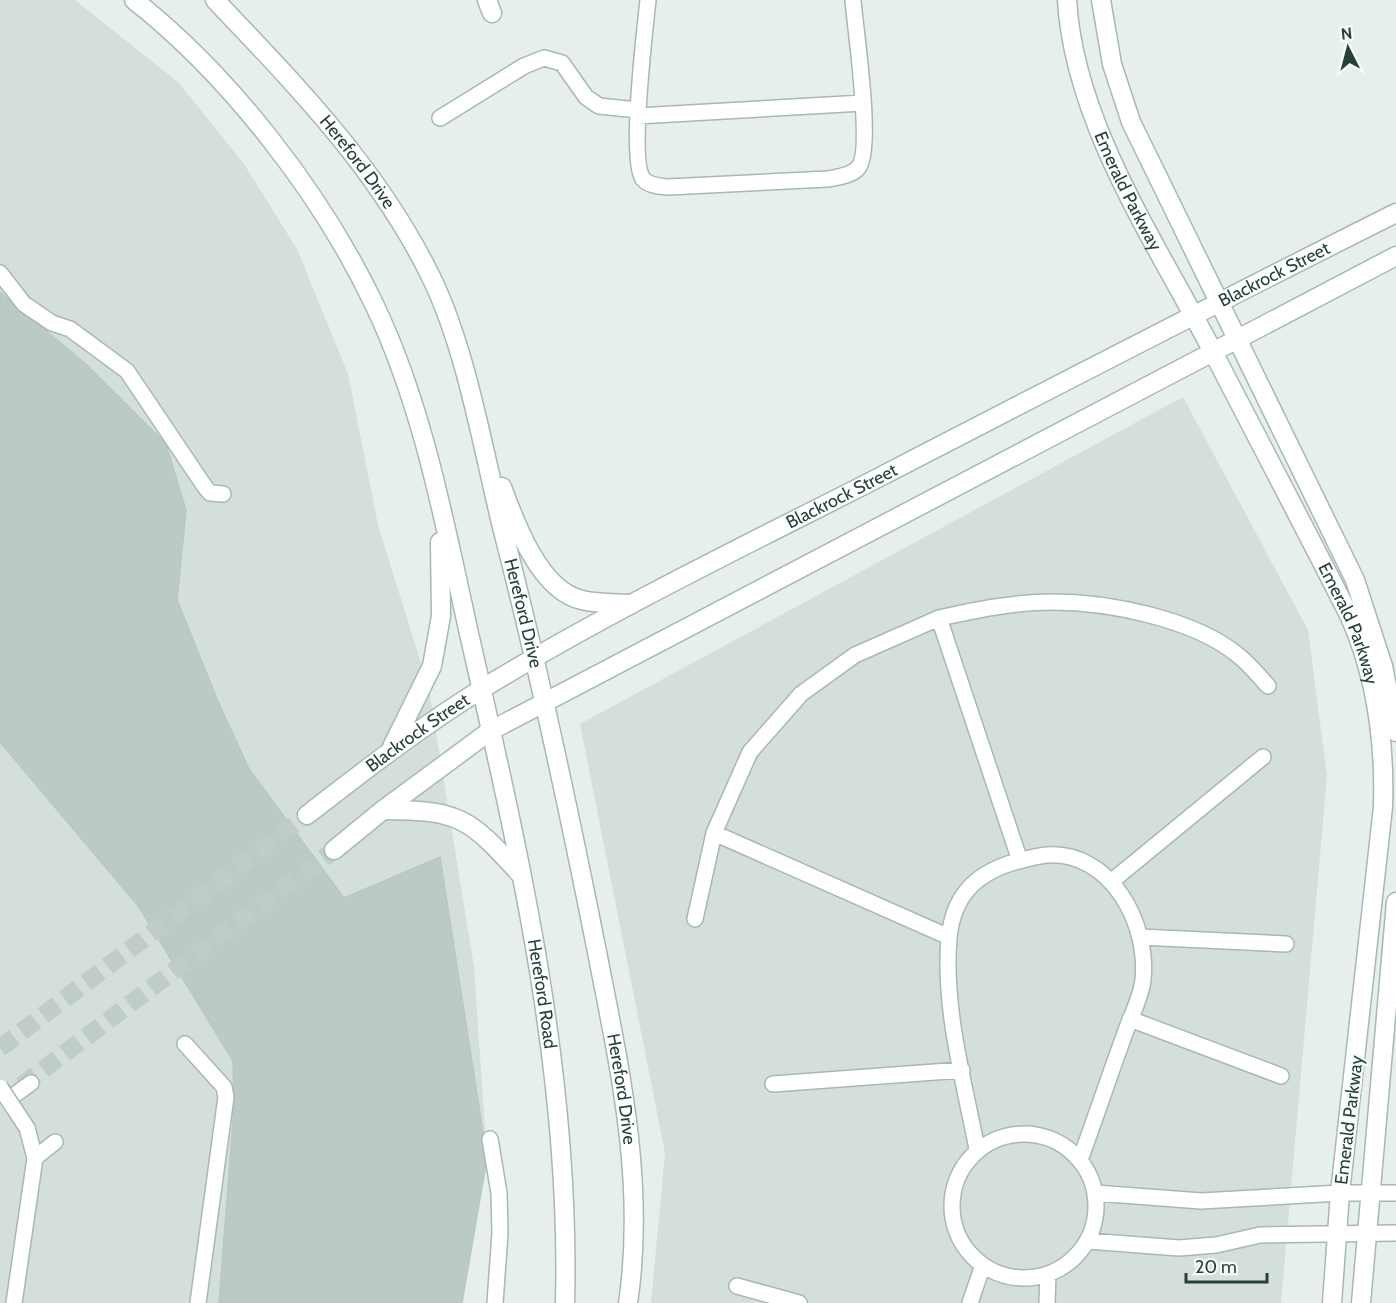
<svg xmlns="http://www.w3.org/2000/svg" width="1396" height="1303" font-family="Cabin,sans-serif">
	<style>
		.built { fill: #d4dfda }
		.building { fill: #bbcac4; stroke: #b8c9c2; stroke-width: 1.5 }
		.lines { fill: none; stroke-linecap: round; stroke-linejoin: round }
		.tertiary-tunnel { stroke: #bfccc8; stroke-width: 18; stroke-dasharray: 18 9; stroke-linecap: butt }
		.service-casing { stroke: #a8b8b2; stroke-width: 18 }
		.minor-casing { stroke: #a8b8b2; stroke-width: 21 }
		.tertiary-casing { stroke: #a8b8b2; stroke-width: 21 }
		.service { stroke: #fff; stroke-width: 15 }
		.minor { stroke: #fff; stroke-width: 18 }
		.tertiary { stroke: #fff; stroke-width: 18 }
		.service-bridge-casing { stroke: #a8b8b2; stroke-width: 18; stroke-linecap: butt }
		.service-bridge { stroke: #fff; stroke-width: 15 }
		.labels { text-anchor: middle; stroke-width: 4.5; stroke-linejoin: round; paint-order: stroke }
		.street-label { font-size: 18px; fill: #24423a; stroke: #f7fbf9 }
	</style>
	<rect width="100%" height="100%" fill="#e6efeb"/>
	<!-- built -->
	<path class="built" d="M0,0H75L179,83L244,164L297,249L348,374L378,525L429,689L474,967L487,1158L462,1303H0Z
		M1183,397L1308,630L1327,776L1281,1303H651L665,1153L580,724Z"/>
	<!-- building -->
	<path class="building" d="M0,292L88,366L166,444L186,510L177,600L217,699L249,769L344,898L440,857L487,1158L462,1303H219L234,1109L233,1061L139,907L0,742Z"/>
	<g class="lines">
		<!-- tertiary-tunnel -->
		<path class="tertiary-tunnel" d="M0,1048L307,815
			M0,1102L334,850"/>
		<defs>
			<path id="service" d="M648,0C645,29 629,160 643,179C649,186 660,186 668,187L828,179C838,177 851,176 858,168C874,151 855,28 853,0
				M638,116L863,103
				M440,118L524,66L544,58L562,63L586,97L599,106L638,110
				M0,273L24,304L52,323L70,329L127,371L205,487L210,493L223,494
				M939,618C976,610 1014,602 1052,602C1109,602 1195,619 1239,656C1250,665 1259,676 1268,686
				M714,833L750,752L801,694L855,655L939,618L1020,861
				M1112,881L1263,757
				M695,919L714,833L949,937
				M1141,937L1286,944
				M1130,1019L1281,1076
				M185,1044L224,1087L226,1097L198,1303
				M773,1084L962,1070
				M9,1099L31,1083
				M952 1206a72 72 0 1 1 144 0a72 72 0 1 1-144 0Z
				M490,1139L499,1193L500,1233L495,1303
				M977,1149C964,1081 943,1008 949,938C953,897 974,875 1011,863C1022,860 1035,856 1047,855C1111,851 1149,924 1143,980C1141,998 1130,1018 1124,1036C1109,1077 1095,1119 1080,1160
				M35,1158L55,1142
				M1096,1193L1201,1201L1340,1193H1396
				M1088,1241L1179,1248L1216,1245L1260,1235L1396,1233
				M737,1286L799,1303
				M14,1303L35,1158L27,1128
				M970,1303L983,1265
				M1047,1303L1048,1274"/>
			<path id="minor" d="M487,0L492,13"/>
			<g id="tertiary">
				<path id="s1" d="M134,0C230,76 321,193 374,304C424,408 445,526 470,638C520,857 571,1077 565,1303"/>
				<path id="s2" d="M215,0C296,85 379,170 431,277C466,348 483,449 502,527C538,666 568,806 596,947C619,1065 646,1182 628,1303"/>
				<path id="s3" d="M1067,0C1074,123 1157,244 1212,350C1258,439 1305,528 1350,617C1376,676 1385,742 1383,807L1340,1193L1332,1303"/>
				<path d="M1101,0L1112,64L1131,122L1355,580L1383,666L1396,732"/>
				<path d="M502,487C515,523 540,591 582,600C598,604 616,603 632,604"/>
				<path d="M392,747L432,666L441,616L440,542"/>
				<path d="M383,810C461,810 469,818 521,875"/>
				<path id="s4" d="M307,815C365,770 423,725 485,687C610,611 742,547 872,481C1046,391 1220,301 1396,213"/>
				<path d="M334,850L383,810L490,731L1396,256"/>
				<path d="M1361,1303L1396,902"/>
			</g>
		</defs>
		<!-- service casing -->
		<use href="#service" class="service-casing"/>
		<!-- minor casing -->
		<use href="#minor" class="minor-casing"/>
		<!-- tertiary casing -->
		<use href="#tertiary" class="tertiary-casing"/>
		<!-- service -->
		<use href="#service" class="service"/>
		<!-- minor -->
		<use href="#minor" class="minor"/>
		<!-- tertiary -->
		<use href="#tertiary" class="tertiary"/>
		<defs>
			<path id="service-bridge" d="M0,1087L27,1128"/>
		</defs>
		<!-- service-bridge casing -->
		<use href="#service-bridge" class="service-bridge-casing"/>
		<!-- service-bridge -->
		<use href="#service-bridge" class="service-bridge"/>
	</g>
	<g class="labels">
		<!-- street labels -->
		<g class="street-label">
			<text dy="6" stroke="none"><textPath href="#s2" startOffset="216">Hereford Drive</textPath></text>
			<text dy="6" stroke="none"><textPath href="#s3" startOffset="202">Emerald Parkway</textPath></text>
			<text dy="6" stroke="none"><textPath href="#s4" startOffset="1110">Blackrock Street</textPath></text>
			<text dy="6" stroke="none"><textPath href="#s4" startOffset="624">Blackrock Street</textPath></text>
			<text dy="6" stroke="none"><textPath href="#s2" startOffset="702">Hereford Drive</textPath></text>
			<text dy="6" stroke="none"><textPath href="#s3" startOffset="688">Emerald Parkway</textPath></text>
			<text dy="6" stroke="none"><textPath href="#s4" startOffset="138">Blackrock Street</textPath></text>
			<text dy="6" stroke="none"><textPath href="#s1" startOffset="1102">Hereford Road</textPath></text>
			<text dy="6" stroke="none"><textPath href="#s2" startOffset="1188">Hereford Drive</textPath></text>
			<text transform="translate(1349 1120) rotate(-83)" y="6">Emerald Parkway</text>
		</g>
	</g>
	<!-- north arrow -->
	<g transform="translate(1348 48) rotate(354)" stroke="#f7fbf9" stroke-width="4.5" paint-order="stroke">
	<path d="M0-4.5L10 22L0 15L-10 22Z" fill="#24423a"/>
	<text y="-9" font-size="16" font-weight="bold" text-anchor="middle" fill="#24423a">N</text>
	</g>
	<!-- scale -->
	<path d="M1186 1273v9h81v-9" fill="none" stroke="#24423a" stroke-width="3"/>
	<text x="1195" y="1273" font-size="18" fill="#24423a" stroke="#f7fbf9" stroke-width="4.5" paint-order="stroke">20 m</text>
</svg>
